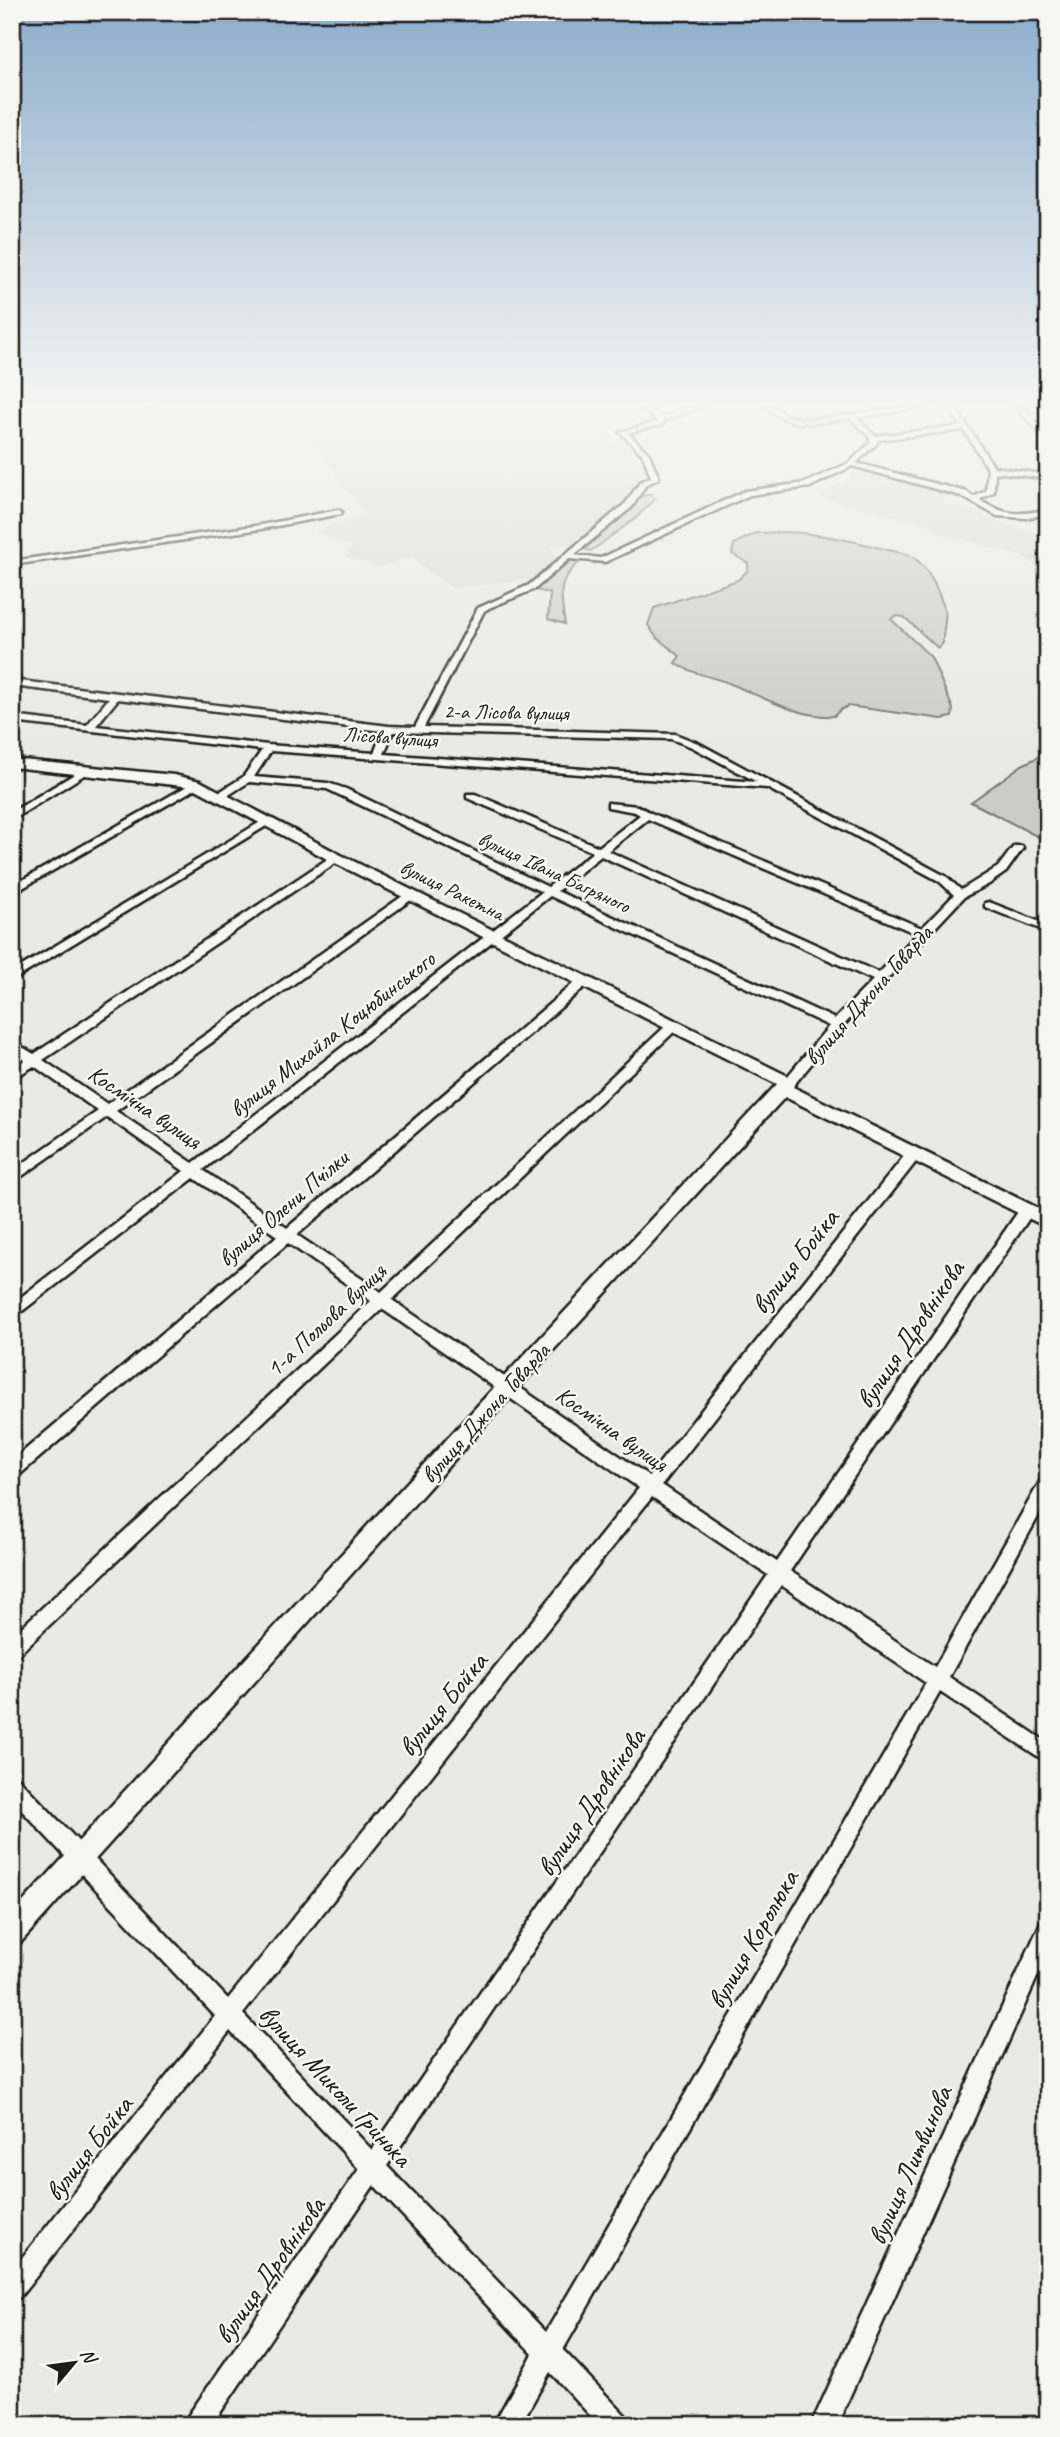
<svg xmlns="http://www.w3.org/2000/svg" width="1060" height="2437" font-family="Caveat,sans-serif">
	<style>
		.built { fill: #dadad6 }
		.green { fill: #cbcbc7; stroke: #747472; stroke-width: 2 }
		.lines { fill: none; stroke-linecap: round; stroke-linejoin: round }
		.minor-casing { stroke: #1c1c1c; stroke-width: 5 }
		.tertiary-casing { stroke: #1c1c1c; stroke-width: 5 }
		.minor { fill: #f6f6f2; fill-rule: evenodd }
		.tertiary { fill: #f6f6f2; fill-rule: evenodd }
		.labels { text-anchor: middle; stroke-width: 5; stroke-linejoin: round; paint-order: stroke }
		.far-street-label { font-size: 21px; fill: #1c1c1c; stroke: #f6f6f2 }
		.street-label { font-size: 24px; fill: #1c1c1c; stroke: #f6f6f2 }
		.near-street-label { font-size: 28px; fill: #1c1c1c; stroke: #f6f6f2 }
	</style>
	<rect width="100%" height="100%" fill="#e9e9e5"/>
	<filter id="ink" filterUnits="userSpaceOnUse"><feTurbulence type="fractalNoise" baseFrequency=".0143" numOctaves="2"/><feDisplacementMap in="SourceGraphic" scale="14" xChannelSelector="R" yChannelSelector="G"/><feConvolveMatrix kernelMatrix="1 2 1 2 8 2 1 2 1" color-interpolation-filters="sRGB"/></filter>
	<g filter="url(#ink)">
		<!-- built -->
		<path class="built" d="M290,407H456L460,411L510,407H571L613,440L615,445L624,444L654,477L633,480L635,488L598,530L583,541L551,547L559,559L539,578L452,588L420,565L413,556L379,567L345,557L352,547L314,531L364,515Z
			M855,471L950,494L941,502L985,513V518L1048,536V573L1023,557L936,532L939,528L818,496L845,481Z"/>
		<!-- green -->
		<path class="green" d="M650,494L655,499L636,518L591,551L584,549L640,497Z
			M787,532C821,534 851,540 884,549C892,551 903,552 911,556C929,566 939,592 945,611C947,620 942,632 943,643L938,648L904,617L895,616L891,619L931,657L953,709L952,717L942,719L848,706L840,710L834,716C799,718 762,697 731,684C712,676 693,675 675,663L680,656L657,638L648,625L654,608L738,580L748,570V563L732,554L734,544L756,533Z
			M571,561H581C555,581 561,596 565,624L548,619L550,593L535,590Z
			M1048,752V842L971,802L1022,765Z"/>
		<g class="lines">
			<defs>
				<path id="minor" d="M146,407H153L149,409Z
					M641,407H648L662,417L693,407H703L664,420L663,424L628,433L649,454L659,478L646,485L632,507L574,555L601,558L745,491L805,483L849,463L871,442L868,435L850,418C817,423 793,431 766,407H773L788,417L809,420L907,407H924L857,418L875,436L961,426L949,407H955L994,467L1048,475V479L995,472L994,492L979,500C1006,516 1016,515 1048,510V514L1026,518L997,516L961,496L852,466L810,487L750,495L605,562L569,559L535,589L489,608L484,611L424,727L675,734L698,743L947,877L961,890L998,867L1014,846H1022L1023,848L1006,872L989,884L964,897L841,1028L793,1086L788,1088L782,1083L829,1026L550,896L203,1170L287,1228L580,978H588V984L297,1235L381,1292L669,1023H677L679,1026L677,1029L392,1300L649,1476L909,1150H919L921,1154L919,1158L662,1485L777,1562L1022,1206H1032L1034,1210L1032,1214L790,1571L935,1667L1042,1478L1048,1476V1499L949,1677L1048,1743V1763L940,1692L563,2350L626,2416L630,2425H599L550,2372L520,2425H493L533,2354L374,2185L212,2425H184L188,2416L359,2169L230,2031L20,2297L12,2301V2270L215,2016L12,1800V1776L19,1779L228,1999L639,1488L382,1309L18,1655L12,1658V1636L371,1301L288,1243L18,1476L12,1478V1461L277,1236L194,1178L12,1319V1304L184,1171L107,1117L12,1183V1171L98,1111L34,1066L12,1079V1069L25,1060L12,1051V1041L34,1054L332,856H340V860L43,1060L107,1104L407,893H415V897L116,1111L193,1163L542,892L327,789L249,782L224,798H216V794L243,777L262,750L12,722V716L87,725L109,698L12,686V680L389,726L415,727L478,608L529,585L626,503L640,482L651,477L643,455L620,432L658,422ZM964,430L988,469L986,491L973,497L967,492L856,463L877,443V440ZM118,699L383,731L374,753L268,745L96,726ZM393,732L671,739L692,747L757,782L384,754ZM271,751L767,788L939,881L954,895L922,928L651,813L638,806L608,803V807L635,812L640,815L599,847L475,794H467V798L593,852L548,887L346,789L328,783L254,777ZM648,819L917,934L879,973L608,851ZM601,856L873,980L835,1019L557,891ZM652,1497L768,1575L372,2150L243,2014ZM781,1585L926,1683L546,2332L387,2166Z
					M1015,407H1022L1048,434V440Z
					M338,510L342,512L341,514L261,529L12,565V561L261,525Z
					M86,767L91,770L89,772L12,820V812Z
					M196,781L201,784L200,786L12,894V886Z
					M267,818L271,819V823L12,981V972Z
					M989,902L1048,925V932L985,907V903Z
					M1048,1919V1953L837,2425H811L1041,1922Z"/>
				<path id="tertiary" d="M12,759L174,775L200,781L341,855L794,1079L796,1083L793,1087L1048,1213V1228L785,1097L515,1392L21,1942L12,1946V1914L501,1380L777,1084L331,861L192,787L12,767Z"/>
			</defs>
			<!-- minor casing -->
			<use href="#minor" class="minor-casing"/>
			<!-- tertiary casing -->
			<use href="#tertiary" class="tertiary-casing"/>
			<!-- minor -->
			<use href="#minor" class="minor"/>
			<!-- tertiary -->
			<use href="#tertiary" class="tertiary"/>
		</g>
	</g>
	<!-- sky -->
	<linearGradient id="sky" x2="0" y2="1"><stop stop-color="#8cadcc"/><stop offset="0.54" stop-color="#f5f5f3"/><stop offset="1" stop-color="#f5f5f3" stop-opacity="0"/></linearGradient>
	<rect width="1060" height="748" fill="url(#sky)"/>
	<g class="labels">
		<!-- far-street labels -->
		<g class="far-street-label">
			<text transform="translate(506 712) rotate(1)" y="7">2-а Лісова вулиця</text>
			<text transform="translate(390 737) rotate(4)" y="7">Лісова вулиця</text>
			<text transform="translate(554 872) rotate(25)" y="7">вулиця Івана Багряного</text>
			<text transform="translate(452 890) rotate(26)" y="7">вулиця Ракетна</text>
		</g>
		<!-- street labels -->
		<g class="street-label">
			<text transform="translate(868 995) rotate(-48)" y="8">вулиця Джона Говарда</text>
			<text transform="translate(332 1034) rotate(-38)" y="8">вулиця Михайла Коцюбинського</text>
			<text transform="translate(145 1107) rotate(34)" y="8">Космічна вулиця</text>
			<text transform="translate(283 1208) rotate(-41)" y="8">вулиця Олени Пчілки</text>
			<text transform="translate(326 1320) rotate(-43)" y="8">1-а Польова вулиця</text>
			<text transform="translate(485 1413) rotate(-48)" y="8">вулиця Джона Говарда</text>
			<text transform="translate(612 1429) rotate(35)" y="8">Космічна вулиця</text>
		</g>
		<!-- near-street labels -->
		<g class="near-street-label">
			<text transform="translate(794 1261) rotate(-52)" y="10">вулиця Бойка</text>
			<text transform="translate(909 1334) rotate(-56)" y="10">вулиця Дровнікова</text>
			<text transform="translate(442 1704) rotate(-51)" y="10">вулиця Бойка</text>
			<text transform="translate(590 1802) rotate(-56)" y="10">вулиця Дровнікова</text>
			<text transform="translate(752 1939) rotate(-60)" y="10">вулиця Королюка</text>
			<text transform="translate(336 2085) rotate(47)" y="10">вулиця Миколи Гринька</text>
			<text transform="translate(88 2148) rotate(-52)" y="10">вулиця Бойка</text>
			<text transform="translate(909 2165) rotate(-66)" y="10">вулиця Литвинова</text>
			<text transform="translate(269 2270) rotate(-55)" y="10">вулиця Дровнікова</text>
		</g>
	</g>
	<!-- margin -->
	<rect width="1060" height="2437" fill="none" stroke="#f6f6f2" stroke-width="42"/>
	<rect x="21" y="21" width="1018" height="2395" fill="none" stroke="#1c1c1c" stroke-width="2.5" filter="url(#ink)"/>
	<!-- north arrow -->
	<g transform="translate(74 2363) rotate(61)" stroke="#f6f6f2" stroke-width="5" paint-order="stroke">
	<path d="M0-5L12 26L0 18L-12 26Z" fill="#1c1c1c"/>
	<text y="-10" font-size="19" font-weight="bold" text-anchor="middle" fill="#1c1c1c">N</text>
	</g>
</svg>
